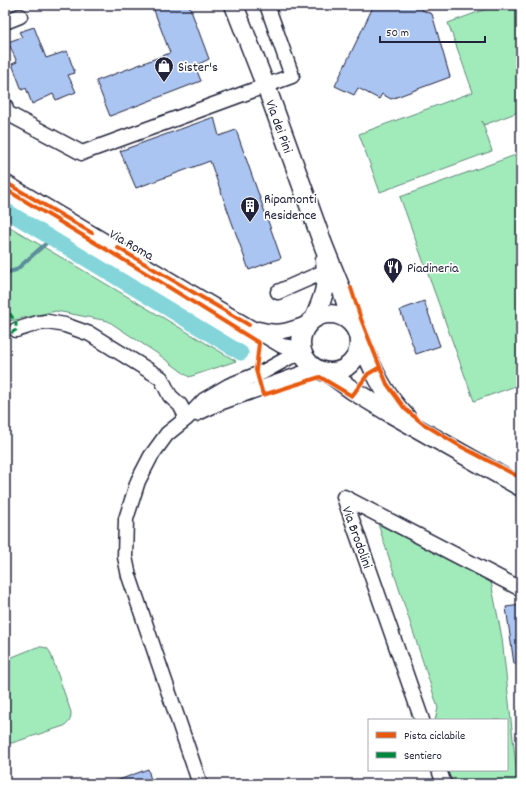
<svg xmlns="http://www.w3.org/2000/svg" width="526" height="789" font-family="Dekko,sans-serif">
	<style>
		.green { fill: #a1ebba; stroke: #62867a }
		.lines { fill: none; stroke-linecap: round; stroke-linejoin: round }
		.stream { stroke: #5c8d9a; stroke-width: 4 }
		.canal { stroke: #83d5da; stroke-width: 15 }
		.building { fill: #abc5f2; stroke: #22223b }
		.minor-casing { stroke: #22223b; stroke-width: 17 }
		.tertiary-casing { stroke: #22223b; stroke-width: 21 }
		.minor { stroke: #fff; stroke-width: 14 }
		.tertiary { stroke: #fff; stroke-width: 18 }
		.quiet { stroke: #00873e; stroke-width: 3; stroke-dasharray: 6 3; stroke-linecap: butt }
		.cycleway-casing { stroke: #fff; stroke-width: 6 }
		.cycleway { stroke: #e8590c; stroke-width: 4 }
		.labels { text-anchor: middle; stroke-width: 3.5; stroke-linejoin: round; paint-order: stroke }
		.poi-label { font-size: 14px; fill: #22223b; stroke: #fff; text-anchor: start }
		.street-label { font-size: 14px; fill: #22223b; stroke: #fff }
	</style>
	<rect width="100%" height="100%" fill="#fff"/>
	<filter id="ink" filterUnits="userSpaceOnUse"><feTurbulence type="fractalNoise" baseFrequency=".025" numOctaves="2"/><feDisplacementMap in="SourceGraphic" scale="8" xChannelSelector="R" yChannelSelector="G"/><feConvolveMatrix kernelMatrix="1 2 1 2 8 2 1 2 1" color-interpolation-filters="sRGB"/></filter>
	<g filter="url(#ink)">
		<!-- green -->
		<path class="green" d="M497,5H521V111L484,125L482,121L492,151L380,192L359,134L473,92L448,23Z
			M521,153V384L474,401L400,197Z
			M5,224L236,361L189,377L158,354L108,321L56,311L5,322Z
			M378,524L491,582L502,638L518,784H450L445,770H507V720H435L438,708Z
			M37,647H42L47,648L50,652L71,712C71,719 70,723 64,726L12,743H5V660Z"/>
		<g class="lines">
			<!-- stream -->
			<path class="stream" d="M5,273L16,270L52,238"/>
			<!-- canal -->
			<path class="canal" d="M5,210L241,353"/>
		</g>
		<!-- building -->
		<path class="building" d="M152,5H189L209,59L195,66L201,81L110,116L96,81L170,53Z
			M374,5H423L422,10L432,14L450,77L391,99L382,94L379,99L358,88L354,95L335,86Z
			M34,27L46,58L67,51L75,73L68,75L76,92L56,100L53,94L32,104L26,88L22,90L12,64L17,62L8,42L22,37L19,32Z
			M214,117L219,136L236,130L281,258L249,270L210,161L136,188L120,151Z
			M424,301L440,346L416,354L400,310Z
			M521,605V664H514L506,607Z
			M148,769L152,784H112L111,783Z"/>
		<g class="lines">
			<defs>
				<path id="minor" d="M5,22L20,16
					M5,106L7,113L82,153L292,76L267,5
					M5,182L282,346L302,349
					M278,292L326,271
					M258,329C279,335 290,330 309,323
					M16,330L38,323L48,322L65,325L90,334L161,378L170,396L180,405L187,418
					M196,414L217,404L317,368
					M422,720L344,497L521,589
					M439,770L444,784
					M200,784L129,576L125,557L126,519L138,481L151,456L167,434L187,418L204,400L228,386L263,372L290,357L304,354"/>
				<path id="tertiary" d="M234,5L270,97L324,247L342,291L353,324
					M301 343a29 29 0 1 1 58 0a29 29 0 1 1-58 0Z
					M314,319C324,296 328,285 325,260
					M359,336C371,366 383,394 406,417
					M327,372L352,390L390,413L521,487"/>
			</defs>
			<!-- minor casing -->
			<use href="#minor" class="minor-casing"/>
			<!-- tertiary casing -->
			<use href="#tertiary" class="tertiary-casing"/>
			<!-- minor -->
			<use href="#minor" class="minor"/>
			<!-- tertiary -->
			<use href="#tertiary" class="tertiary"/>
			<!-- quiet -->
			<path class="quiet" d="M5,306L16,323V330L5,337"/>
			<defs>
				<path id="cycleway" d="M5,182L92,233
					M5,189L154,278L259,343L256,370L263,395L320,377L352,396L368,374L380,367L387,384L405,409L422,423L460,446L521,478
					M118,248L249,325
					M351,288L361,319L380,367"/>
			</defs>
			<!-- cycleway casing -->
			<use href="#cycleway" class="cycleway-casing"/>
			<!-- cycleway -->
			<use href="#cycleway" class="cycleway"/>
		</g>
	</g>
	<!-- icons -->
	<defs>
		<symbol id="shop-pin" viewBox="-11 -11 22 30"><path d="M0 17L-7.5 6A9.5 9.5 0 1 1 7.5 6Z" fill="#22223b" stroke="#fff"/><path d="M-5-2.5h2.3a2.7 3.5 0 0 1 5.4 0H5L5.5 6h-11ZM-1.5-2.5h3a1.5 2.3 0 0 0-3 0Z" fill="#fff"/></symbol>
		<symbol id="building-pin" viewBox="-11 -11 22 30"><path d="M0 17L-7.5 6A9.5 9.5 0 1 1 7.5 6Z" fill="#22223b" stroke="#fff"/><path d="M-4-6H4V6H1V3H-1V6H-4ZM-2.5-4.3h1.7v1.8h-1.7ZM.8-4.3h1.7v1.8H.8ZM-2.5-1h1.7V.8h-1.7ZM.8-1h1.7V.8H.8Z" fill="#fff"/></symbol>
		<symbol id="restaurant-pin" viewBox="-11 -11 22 30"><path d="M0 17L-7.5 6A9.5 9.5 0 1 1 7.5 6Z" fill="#22223b" stroke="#fff"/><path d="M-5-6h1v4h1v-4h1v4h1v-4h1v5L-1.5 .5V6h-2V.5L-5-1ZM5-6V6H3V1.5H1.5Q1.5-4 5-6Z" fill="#fff"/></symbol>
	</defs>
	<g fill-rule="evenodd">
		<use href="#shop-pin" x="153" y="55" width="22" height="30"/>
		<use href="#building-pin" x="239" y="195" width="22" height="30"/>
		<use href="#restaurant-pin" x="382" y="256" width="22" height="30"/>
	</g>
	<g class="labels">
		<!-- poi labels -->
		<g class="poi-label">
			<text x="178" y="71">Sister's</text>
			<text x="264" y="203">Ripamonti<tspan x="264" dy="16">Residence</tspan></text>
			<text x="407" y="272">Piadineria</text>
		</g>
		<!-- street labels -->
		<g class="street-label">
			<text transform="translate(280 126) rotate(70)" y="5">Via dei Pini</text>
			<text transform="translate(132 244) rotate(30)" y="5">Via Roma</text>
			<text transform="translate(358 537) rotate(70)" y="5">Via Brodolini</text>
		</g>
	</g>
	<!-- margin -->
	<rect width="526" height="789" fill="none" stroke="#fff" stroke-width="20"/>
	<rect x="10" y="10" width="506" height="769" fill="none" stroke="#22223b" stroke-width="1.5" filter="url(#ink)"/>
	<!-- legend -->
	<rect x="368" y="719" width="140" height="52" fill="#ffffff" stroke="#a7a7b1"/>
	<rect x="376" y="732" width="20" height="6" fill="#e8590c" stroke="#a7a7b1"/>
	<text x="404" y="739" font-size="12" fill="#22223b">Pista ciclabile</text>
	<rect x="376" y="752" width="20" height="6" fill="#00873e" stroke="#a7a7b1"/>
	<text x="404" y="759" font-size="12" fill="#22223b">Sentiero</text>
	<!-- scale -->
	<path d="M380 36v6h105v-6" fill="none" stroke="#22223b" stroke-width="2"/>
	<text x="386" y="36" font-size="12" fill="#22223b" stroke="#ffffff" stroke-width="3" paint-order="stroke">50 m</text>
</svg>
